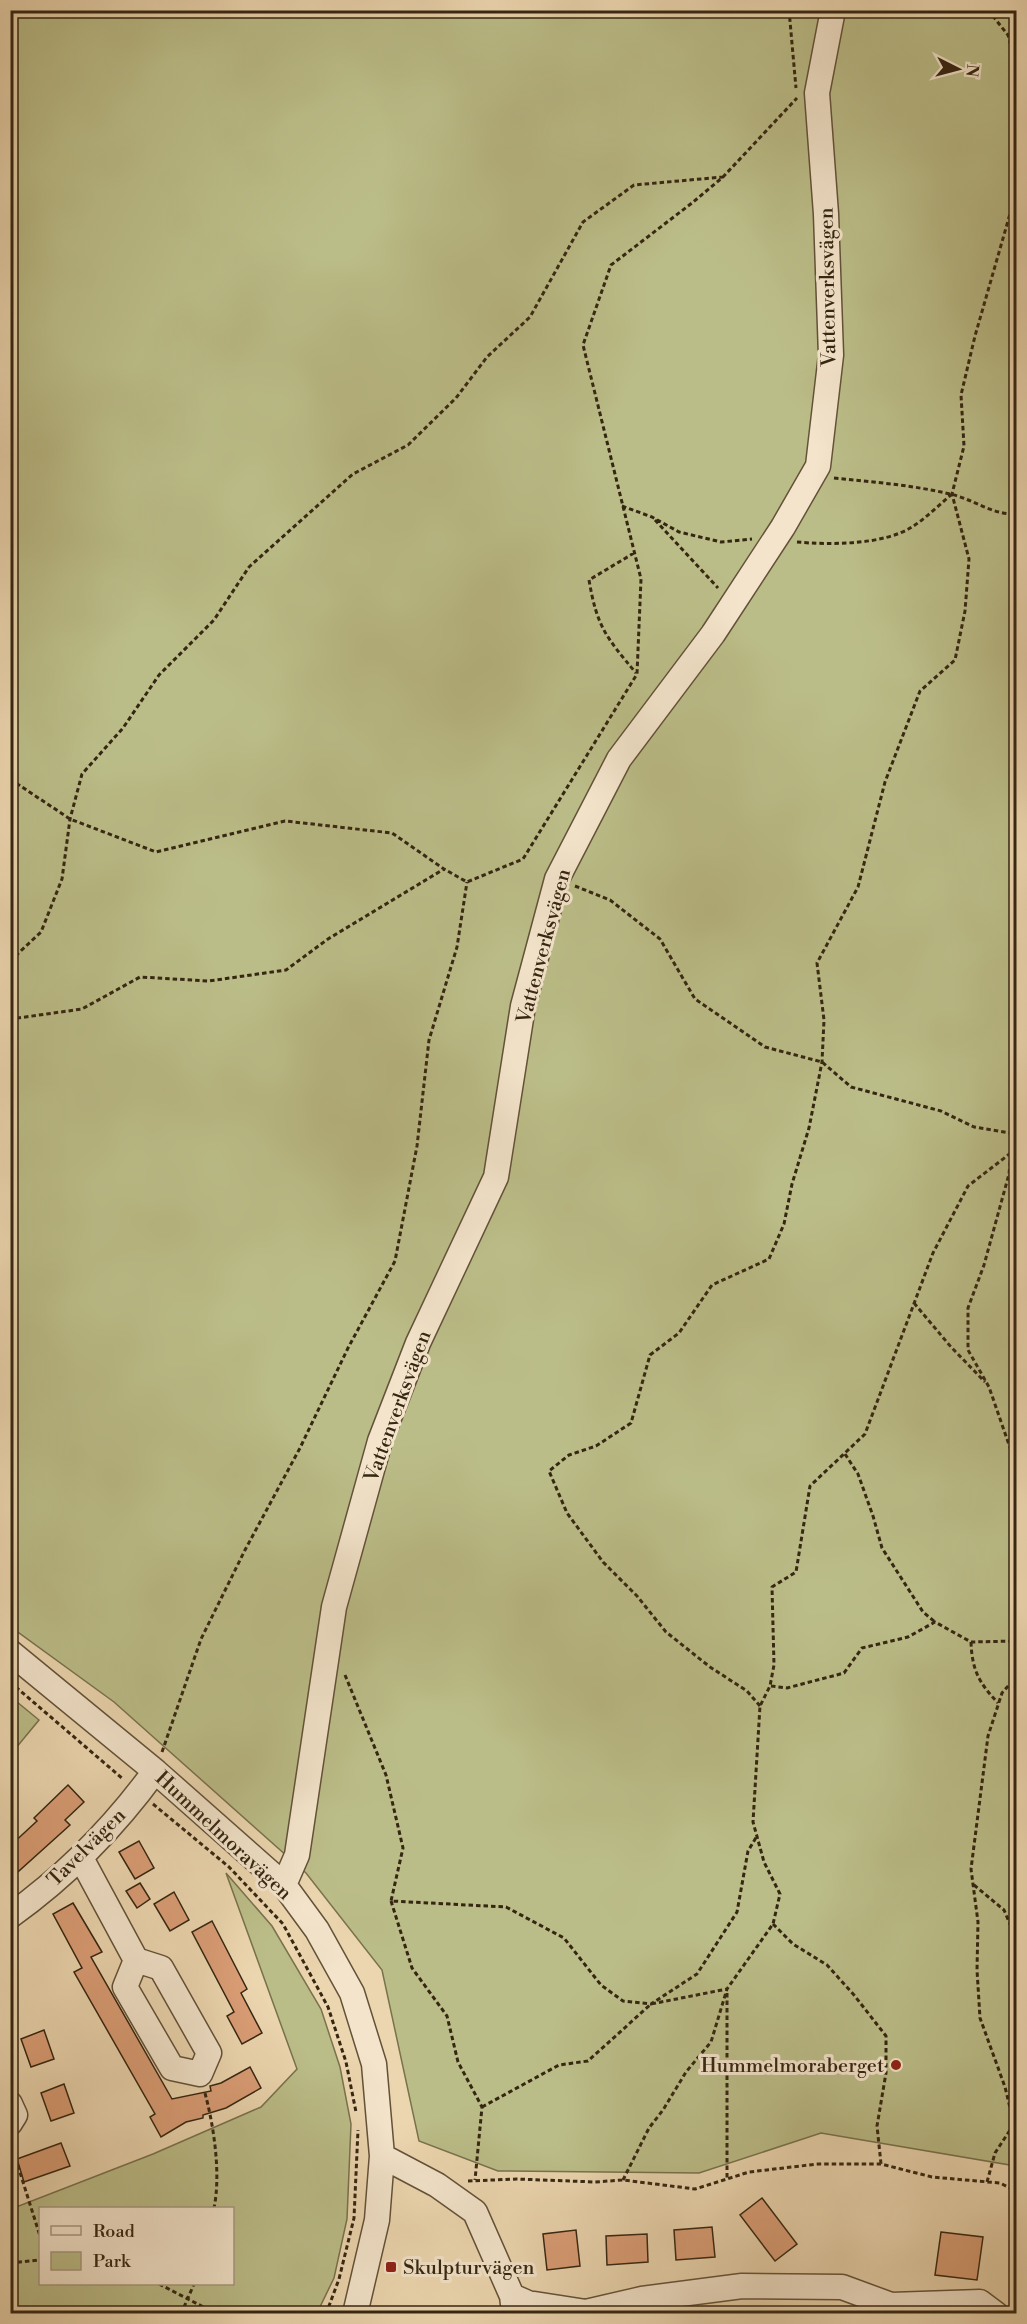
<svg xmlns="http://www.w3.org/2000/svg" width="1027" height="2324" font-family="'Libre Bodoni',serif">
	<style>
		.green { fill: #bbbd88; stroke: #78724d; stroke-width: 1.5; fill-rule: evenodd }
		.building { fill: #db9e76; stroke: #352612; stroke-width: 1.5 }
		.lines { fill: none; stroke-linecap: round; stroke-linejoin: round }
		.minor-casing { stroke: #635239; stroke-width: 27 }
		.path { stroke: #352612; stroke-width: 3; stroke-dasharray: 4.5 3; stroke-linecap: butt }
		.minor { stroke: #f3e4cb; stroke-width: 24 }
		.poi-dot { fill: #8f2418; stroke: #f3e4cb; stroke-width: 2 }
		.labels { text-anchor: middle; stroke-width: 6; stroke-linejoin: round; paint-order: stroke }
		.street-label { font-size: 20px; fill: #352612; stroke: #f3e4cb }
		.poi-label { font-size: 20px; fill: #352612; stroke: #f3e4cb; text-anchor: end }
	</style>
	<rect width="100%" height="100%" fill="#ecd6af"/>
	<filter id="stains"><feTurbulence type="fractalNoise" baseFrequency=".00333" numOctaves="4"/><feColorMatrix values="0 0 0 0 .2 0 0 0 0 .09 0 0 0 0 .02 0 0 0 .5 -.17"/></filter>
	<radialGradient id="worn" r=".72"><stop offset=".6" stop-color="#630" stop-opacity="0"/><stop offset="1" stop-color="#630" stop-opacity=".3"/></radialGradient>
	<!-- green -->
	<path class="green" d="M11,11H1016V2166L821,2133L699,2173L498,2171L419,2141L382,1970L306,1873L114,1702L11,1627Z
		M11,1697L39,1720L11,1754Z
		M226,1873L272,1926L321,2009L340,2067L351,2124L347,2219L334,2278L317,2313H11V2209L153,2154L261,2107L297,2069ZM40,2208H232V2284H40Z"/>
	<!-- building -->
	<path class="building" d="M68,1785L84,1802L65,1820L70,1825L10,1879V1846L37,1821L34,1818Z
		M139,1841L154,1868L135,1879L119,1852Z
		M140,1883L150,1899L137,1908L126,1891Z
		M174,1892L189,1920L170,1931L154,1904Z
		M73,1903L102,1952L91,1957L172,2099L211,2091L210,2086L221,2083L250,2067L261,2088L226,2108L203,2115V2118L186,2122L161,2137L150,2117L155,2114L74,1972L82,1968L53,1914Z
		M212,1921L247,1989L241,1993L262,2033L242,2044L227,2016L234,2012L192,1932Z
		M44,2030L54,2059L31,2067L21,2039Z
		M64,2084L74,2113L51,2121L41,2093Z
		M61,2143L70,2166L24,2182L17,2159Z
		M762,2198L797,2244L775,2261L740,2215Z
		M712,2227L715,2257L676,2260L674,2230Z
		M576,2230L580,2266L547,2270L543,2234Z
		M941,2232L983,2237L977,2280L935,2275Z
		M647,2234L648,2262L607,2265L606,2236Z"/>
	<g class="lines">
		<defs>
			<path id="minor" d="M10,1652L155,1771L284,1885L317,1930L352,1993L374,2064L382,2156L377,2220L355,2314
				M81,1858L136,1960L125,1987L172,2068L200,2074L209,2053L161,1968L136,1960
				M284,1885L297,1855L334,1607L380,1441L418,1343L496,1177L523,1006L557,879L619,759L713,634L783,527L818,466L831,355L826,214L817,93L833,10
				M10,1916C66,1876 115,1826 155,1771
				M10,2104L15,2115L10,2123
				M382,2156L437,2185L475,2212L512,2296L514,2312
				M512,2296L528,2303L586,2312L642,2299L742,2286L842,2287L891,2305L980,2302L996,2314"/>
		</defs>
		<!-- minor casing -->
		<use href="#minor" class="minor-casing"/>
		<!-- path -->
		<path class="path" d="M789,10L796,88
			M988,10L1008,35L1016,64
			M834,478C873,482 912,485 950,494C973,499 992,515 1016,514
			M622,506L652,517L679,532L721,542L752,539
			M655,520L718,588
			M797,542C830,545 883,545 912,527C926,518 939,505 952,494
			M634,553L589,580C597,627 606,637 636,673
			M10,779L70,819L156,852L285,821L392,833L444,869L467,882L523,859L637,674L641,579L583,345L611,265L692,203L723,177L797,98
			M575,886L610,900L660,939L695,999L765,1047L822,1062L851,1087L941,1111L974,1127L1016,1134
			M10,961L41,932L62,879L70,819L82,774L123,728L159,675L214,620L249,567L353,474L408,445L456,398L487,357L530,317L583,222L634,185L723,177
			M10,1014L18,1018L82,1009L140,977L209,981L286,970L328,939L444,869
			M1011,1154L1009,1174L984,1265L968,1308V1350L989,1387L1016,1465
			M1009,1174L1016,1181
			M914,1303L951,1347L985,1382
			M845,1454L858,1474L873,1516L882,1548L923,1612L935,1622
			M971,1642C972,1670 979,1683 998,1703
			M345,1675L386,1775L403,1848L391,1901L506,1907L564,1938L601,1985L623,2001L651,2004L697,1974L737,1912L748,1851L757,1836
			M10,1682L123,1779
			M771,1686L787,1688L844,1673L862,1648L908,1637L935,1622L971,1642L1016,1641
			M760,1706L747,1691L710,1667L666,1632L637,1596L603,1562L567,1513L549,1471L569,1455L596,1446L631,1423L650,1355L679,1333L712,1285L769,1259L784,1224L792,1184L809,1128L822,1062L824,1020L817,963L858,887L885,782L920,691L955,660L965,611L969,559L952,494L964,446L961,395L975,336L1016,193
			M162,1752L201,1639L245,1550L300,1448L348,1348L395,1261L417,1146L429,1040L457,947L467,882
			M153,1804L229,1867L283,1924L328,2007L346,2062L356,2112
			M974,1885L1004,1910L1016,1938
			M391,1901L412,1968L447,2016L458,2062L482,2107L475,2180
			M773,1924L793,1944L827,1965L854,1995L886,2036V2073L877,2126L881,2164
			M727,1993V2179
			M205,2093C214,2127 221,2174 214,2208
			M482,2107L559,2065L588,2061L651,2004L727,1989
			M11,2144L40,2236
			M623,2180L649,2128L663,2110L686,2072L711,2042L727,1989L773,1924L780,1894L764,1862L753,1822L760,1706L770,1686L774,1665L772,1587L796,1572L810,1486L865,1434L933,1253L968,1186L1016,1149
			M468,2181L517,2179L595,2182L623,2180L695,2189L749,2172L818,2164H881L932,2177L1000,2183L1016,2191
			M987,2182L995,2153L1014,2124L1005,2087L980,2018L977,1970L978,1922L971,1869L988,1736L1002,1693L1016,1677
			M10,2263L40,2260
			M159,2284L217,2314
			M181,2314L194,2284
			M326,2314L339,2279L354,2218L358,2130"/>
		<!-- minor -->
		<use href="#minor" class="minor"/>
	</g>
	<!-- markers -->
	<g class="poi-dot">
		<circle cx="896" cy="2065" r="6"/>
		<rect x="385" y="2261" width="12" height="12" rx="3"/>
	</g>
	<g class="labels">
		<!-- street labels -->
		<g class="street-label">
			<text transform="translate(827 287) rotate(-91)" y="7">Vattenverksvägen</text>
			<text transform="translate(543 946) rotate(-75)" y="7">Vattenverksvägen</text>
			<text transform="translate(397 1406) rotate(-70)" y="7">Vattenverksvägen</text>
			<text transform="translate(224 1835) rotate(43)" y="7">Hummelmoravägen</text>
			<text transform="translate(86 1847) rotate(-45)" y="7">Tavelvägen</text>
		</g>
		<!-- poi labels -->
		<g class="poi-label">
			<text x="884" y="2072">Hummelmoraberget</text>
			<text x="403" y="2274" text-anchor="start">Skulpturvägen</text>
		</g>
	</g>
	<!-- margin -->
	<rect width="1027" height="2324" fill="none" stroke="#ecd6af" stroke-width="36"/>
	<rect x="12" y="12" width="1003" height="2300" fill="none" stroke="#352612" stroke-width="3"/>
	<rect x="18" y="18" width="991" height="2288" fill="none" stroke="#352612" stroke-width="1.5"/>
	<!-- legend -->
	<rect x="39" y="2207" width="195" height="78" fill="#f3e4cb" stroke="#a79881" stroke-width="1.5"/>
	<rect x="51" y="2226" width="30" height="9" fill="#f3e4cb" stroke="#a79881" stroke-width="1.5"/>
	<text x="93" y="2237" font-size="18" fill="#352612">Road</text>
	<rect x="51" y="2252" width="30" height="18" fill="#bbbd88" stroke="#a79881" stroke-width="1.5"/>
	<text x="93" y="2267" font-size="18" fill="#352612">Park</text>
	<!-- north arrow -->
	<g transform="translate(958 69) rotate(96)" stroke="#f3e4cb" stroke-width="4.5" paint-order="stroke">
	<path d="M0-4.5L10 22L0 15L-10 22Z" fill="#352612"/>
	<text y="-9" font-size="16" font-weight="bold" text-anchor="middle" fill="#352612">N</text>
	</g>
	<rect width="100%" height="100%" filter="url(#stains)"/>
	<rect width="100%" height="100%" fill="url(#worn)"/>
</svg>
